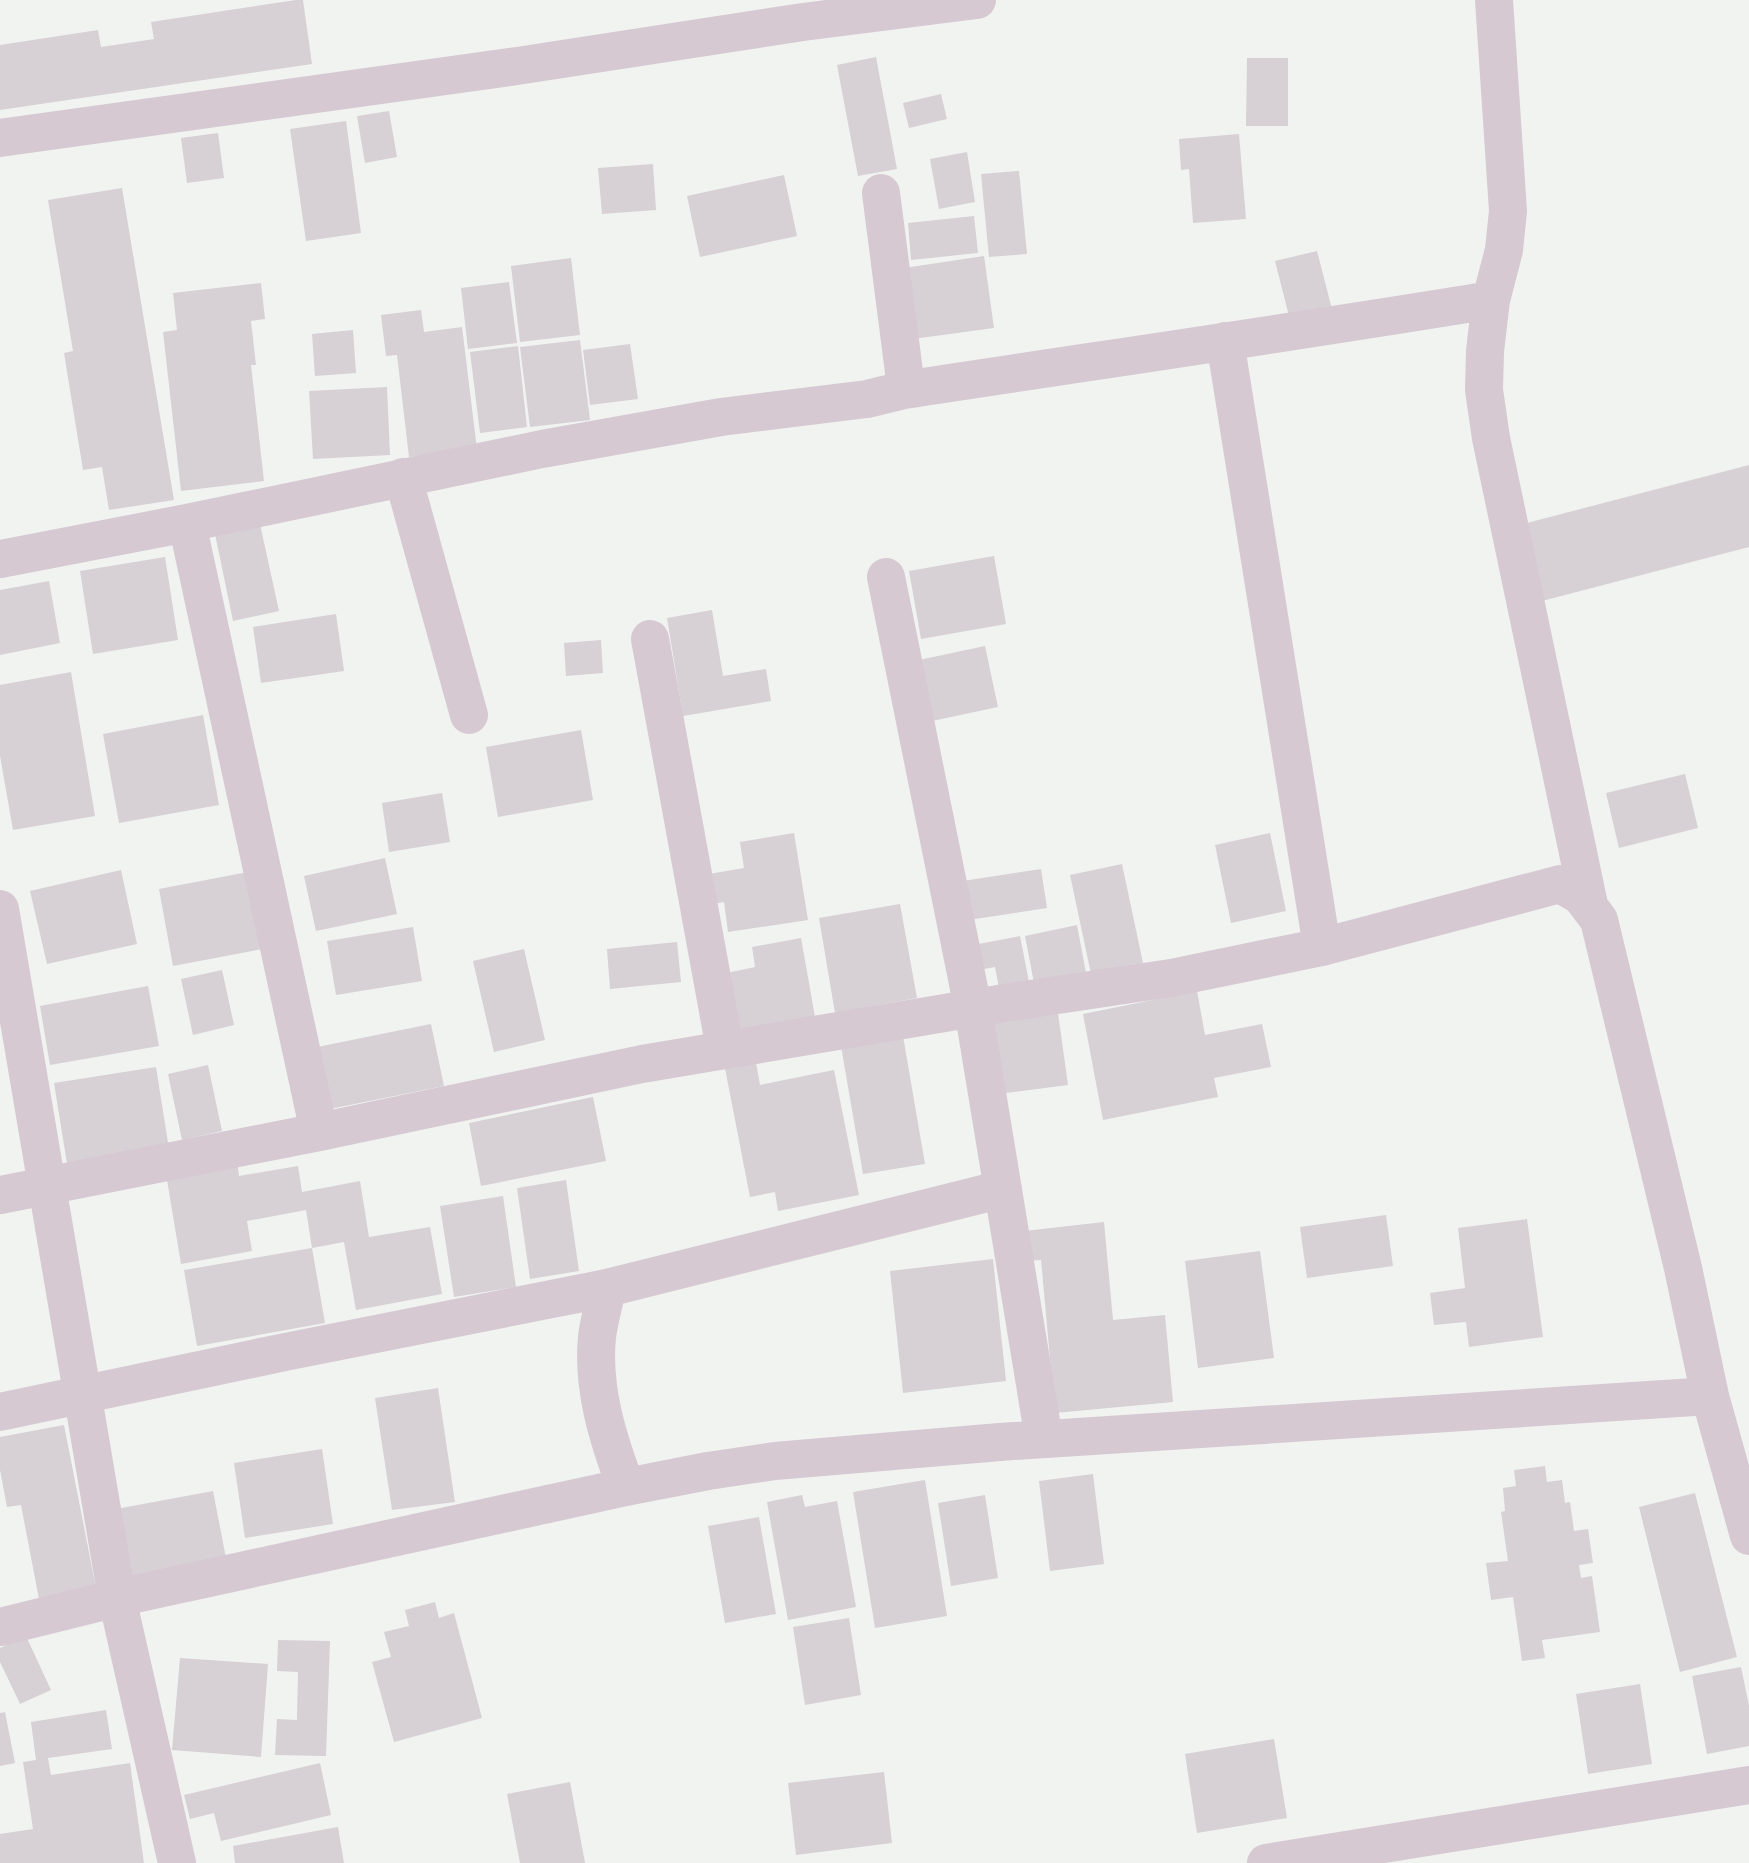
<svg xmlns="http://www.w3.org/2000/svg" width="1749" height="1863" font-family="Inter,sans-serif">
	<style>
		.building { fill: #d7d0d5 }
		.lines { fill: none; stroke-linecap: round; stroke-linejoin: round }
		.street { stroke: #d6c9d2; stroke-width: 38 }
	</style>
	<rect width="100%" height="100%" fill="#f1f3f1"/>
	<!-- building -->
	<path class="building" d="M296,0H303L312,64L0,110V45L98,30L101,47L154,39L151,22Z
		M876,57L897,169L858,176L837,65Z
		M1247,58H1288V126H1246Z
		M941,94L947,119L909,128L903,103Z
		M389,111L397,157L365,163L357,116Z
		M346,121L361,233L306,241L290,129Z
		M218,133L224,178L187,183L181,138Z
		M1239,134L1246,219L1193,223L1189,169L1181,170L1179,139Z
		M967,152L975,202L939,209L930,159Z
		M653,164L656,210L602,214L598,168Z
		M1019,171L1027,254L989,257L981,174Z
		M784,175L797,236L700,257L687,196Z
		M122,188L174,500L109,510L102,467L83,470L64,353L73,351L48,200Z
		M974,216L978,253L911,260L908,223Z
		M1317,251L1333,313L1291,324L1275,261Z
		M984,256L994,328L913,339L904,268Z
		M571,258L580,335L520,342L511,266Z
		M509,282L517,343L468,349L461,288Z
		M261,283L265,319L251,321L256,365H251L264,481L181,491L163,332L177,330L173,293Z
		M421,310L424,332L462,327L477,449L409,457L397,355L386,356L381,315Z
		M353,330L356,373L315,376L312,334Z
		M580,340L590,420L530,427L520,347Z
		M630,344L638,399L590,405L583,350Z
		M518,346L527,427L480,433L470,352Z
		M387,387L390,455L313,459L309,391Z
		M1749,465V547L1542,601L1523,524Z
		M260,524L279,611L233,621L215,534Z
		M994,556L1006,624L921,639L909,571Z
		M165,557L178,640L93,654L80,571Z
		M49,581L60,643L0,655V590Z
		M712,610L723,676L766,669L771,701L683,716L667,618Z
		M336,614L344,671L261,683L253,627Z
		M601,640L603,673L566,676L564,643Z
		M985,646L998,707L932,721L919,660Z
		M71,672L95,816L13,830L0,756V685Z
		M203,715L219,805L119,823L103,734Z
		M581,730L593,800L498,817L486,747Z
		M1685,774L1698,828L1619,848L1606,793Z
		M442,793L450,842L389,852L382,803Z
		M794,833L808,920L728,932L724,902L713,904L709,874L744,868L740,842Z
		M1270,833L1286,911L1231,923L1215,845Z
		M385,858L397,914L316,931L304,876Z
		M1122,864L1143,963L1091,974L1070,875Z
		M1041,869L1047,908L962,921L956,882Z
		M121,870L137,944L47,964L30,891Z
		M248,872L262,949L173,966L159,889Z
		M900,904L917,998L835,1013L819,918Z
		M1077,925L1086,973L1034,983L1025,936Z
		M413,927L422,981L336,995L327,941Z
		M1020,936L1029,982L999,988L995,967L973,971L968,946Z
		M801,938L815,1017L733,1032L722,974L755,967L752,947Z
		M677,942L681,982L610,989L607,949Z
		M524,949L545,1040L494,1052L473,961Z
		M222,970L234,1025L193,1035L181,979Z
		M148,986L159,1046L50,1065L40,1006Z
		M1197,991L1205,1035L1262,1024L1271,1067L1214,1078L1218,1097L1103,1120L1083,1014Z
		M1058,1013L1068,1085L998,1094L988,1022Z
		M431,1024L444,1086L330,1109L317,1047Z
		M903,1036L925,1164L863,1174L841,1046Z
		M755,1057L760,1085L834,1070L859,1195L778,1211L775,1192L750,1197L724,1063Z
		M208,1065L222,1131L182,1140L168,1074Z
		M156,1067L169,1149L67,1164L54,1083Z
		M593,1097L606,1161L481,1186L469,1123Z
		M237,1161L239,1176L298,1166L302,1192L360,1181L369,1237L430,1227L442,1294L356,1310L344,1242L312,1248L306,1210L247,1221L252,1251L181,1264L166,1174Z
		M566,1180L579,1271L530,1279L517,1188Z
		M503,1196L516,1287L454,1297L440,1206Z
		M1386,1215L1393,1266L1307,1278L1300,1227Z
		M1527,1219L1543,1337L1469,1347L1466,1322L1434,1325L1430,1293L1465,1288L1458,1228Z
		M1104,1222L1113,1320L1165,1315L1173,1402L1055,1413L1041,1260L1027,1261L1024,1231Z
		M312,1248L325,1323L197,1346L184,1270Z
		M1260,1251L1274,1358L1198,1368L1185,1261Z
		M993,1259L1006,1381L903,1393L890,1271Z
		M438,1388L455,1502L392,1510L375,1398Z
		M64,1425L96,1588L39,1599L21,1505L7,1507L0,1470V1437Z
		M322,1449L333,1524L245,1538L234,1463Z
		M1545,1466L1547,1482L1562,1480L1565,1503L1570,1502L1574,1531L1588,1529L1593,1563L1579,1565L1581,1578L1592,1576L1600,1632L1542,1640L1545,1658L1522,1661L1513,1597L1491,1600L1486,1563L1508,1561L1501,1512L1505,1511L1503,1488L1516,1486L1514,1470Z
		M1093,1474L1104,1564L1050,1571L1039,1481Z
		M925,1480L947,1616L875,1628L853,1492Z
		M213,1491L226,1558L128,1577L116,1509Z
		M1695,1493L1737,1657L1680,1672L1639,1507Z
		M802,1495L805,1507L837,1501L856,1607L788,1620L767,1502Z
		M985,1495L998,1578L951,1586L938,1503Z
		M759,1517L776,1614L725,1623L708,1526Z
		M435,1602L439,1618L454,1613L482,1718L394,1742L372,1662L391,1657L384,1632L409,1626L405,1610Z
		M849,1618L861,1695L805,1705L793,1627Z
		M26,1636L51,1690L20,1704L0,1662V1648Z
		M278,1640L330,1641L326,1756L275,1755L277,1719L297,1720L298,1672L277,1671Z
		M180,1658L268,1664L261,1757L172,1750Z
		M1741,1667L1749,1706V1746L1707,1754L1692,1676Z
		M1640,1684L1652,1764L1588,1774L1576,1694Z
		M106,1710L112,1749L48,1758L51,1775L130,1763L144,1863H0V1834L33,1829L23,1762L36,1760L31,1722Z
		M5,1712L15,1763L0,1766V1713Z
		M1274,1739L1287,1818L1197,1833L1185,1754Z
		M320,1763L331,1815L221,1841L214,1813L190,1819L184,1795Z
		M884,1772L892,1843L796,1855L788,1783Z
		M570,1782L585,1863H520L507,1794Z
		M338,1827L344,1863H235L233,1846Z"/>
	<g class="lines">
		<!-- street -->
		<path class="street" d="M1494,0L1508,211L1504,250L1491,300L1485,351L1484,390L1491,438L1589,905
			M0,138L517,66L803,22L977,0
			M1225,341L1322,947
			M904,390C1100,360 1296,332 1491,300
			M403,477L469,715
			M187,523L319,1132
			M0,559L187,523L542,449L721,417L867,399L904,390V372L881,193
			M886,577L973,1008L1044,1439
			M650,639L725,1049
			M0,909L117,1598L0,1627
			M0,1195L319,1132L642,1064L1004,1003L1171,978L1322,947L1560,884L1581,896L1599,920L1683,1268L1710,1396
			M607,1288C604,1304 599,1321 597,1337C592,1389 608,1439 626,1487
			M0,1412L285,1352L607,1288L1003,1189
			M177,1863L117,1598L626,1487L708,1471L775,1461L1000,1442L1710,1396L1749,1536
			M1266,1863L1749,1785"/>
	</g>
</svg>
